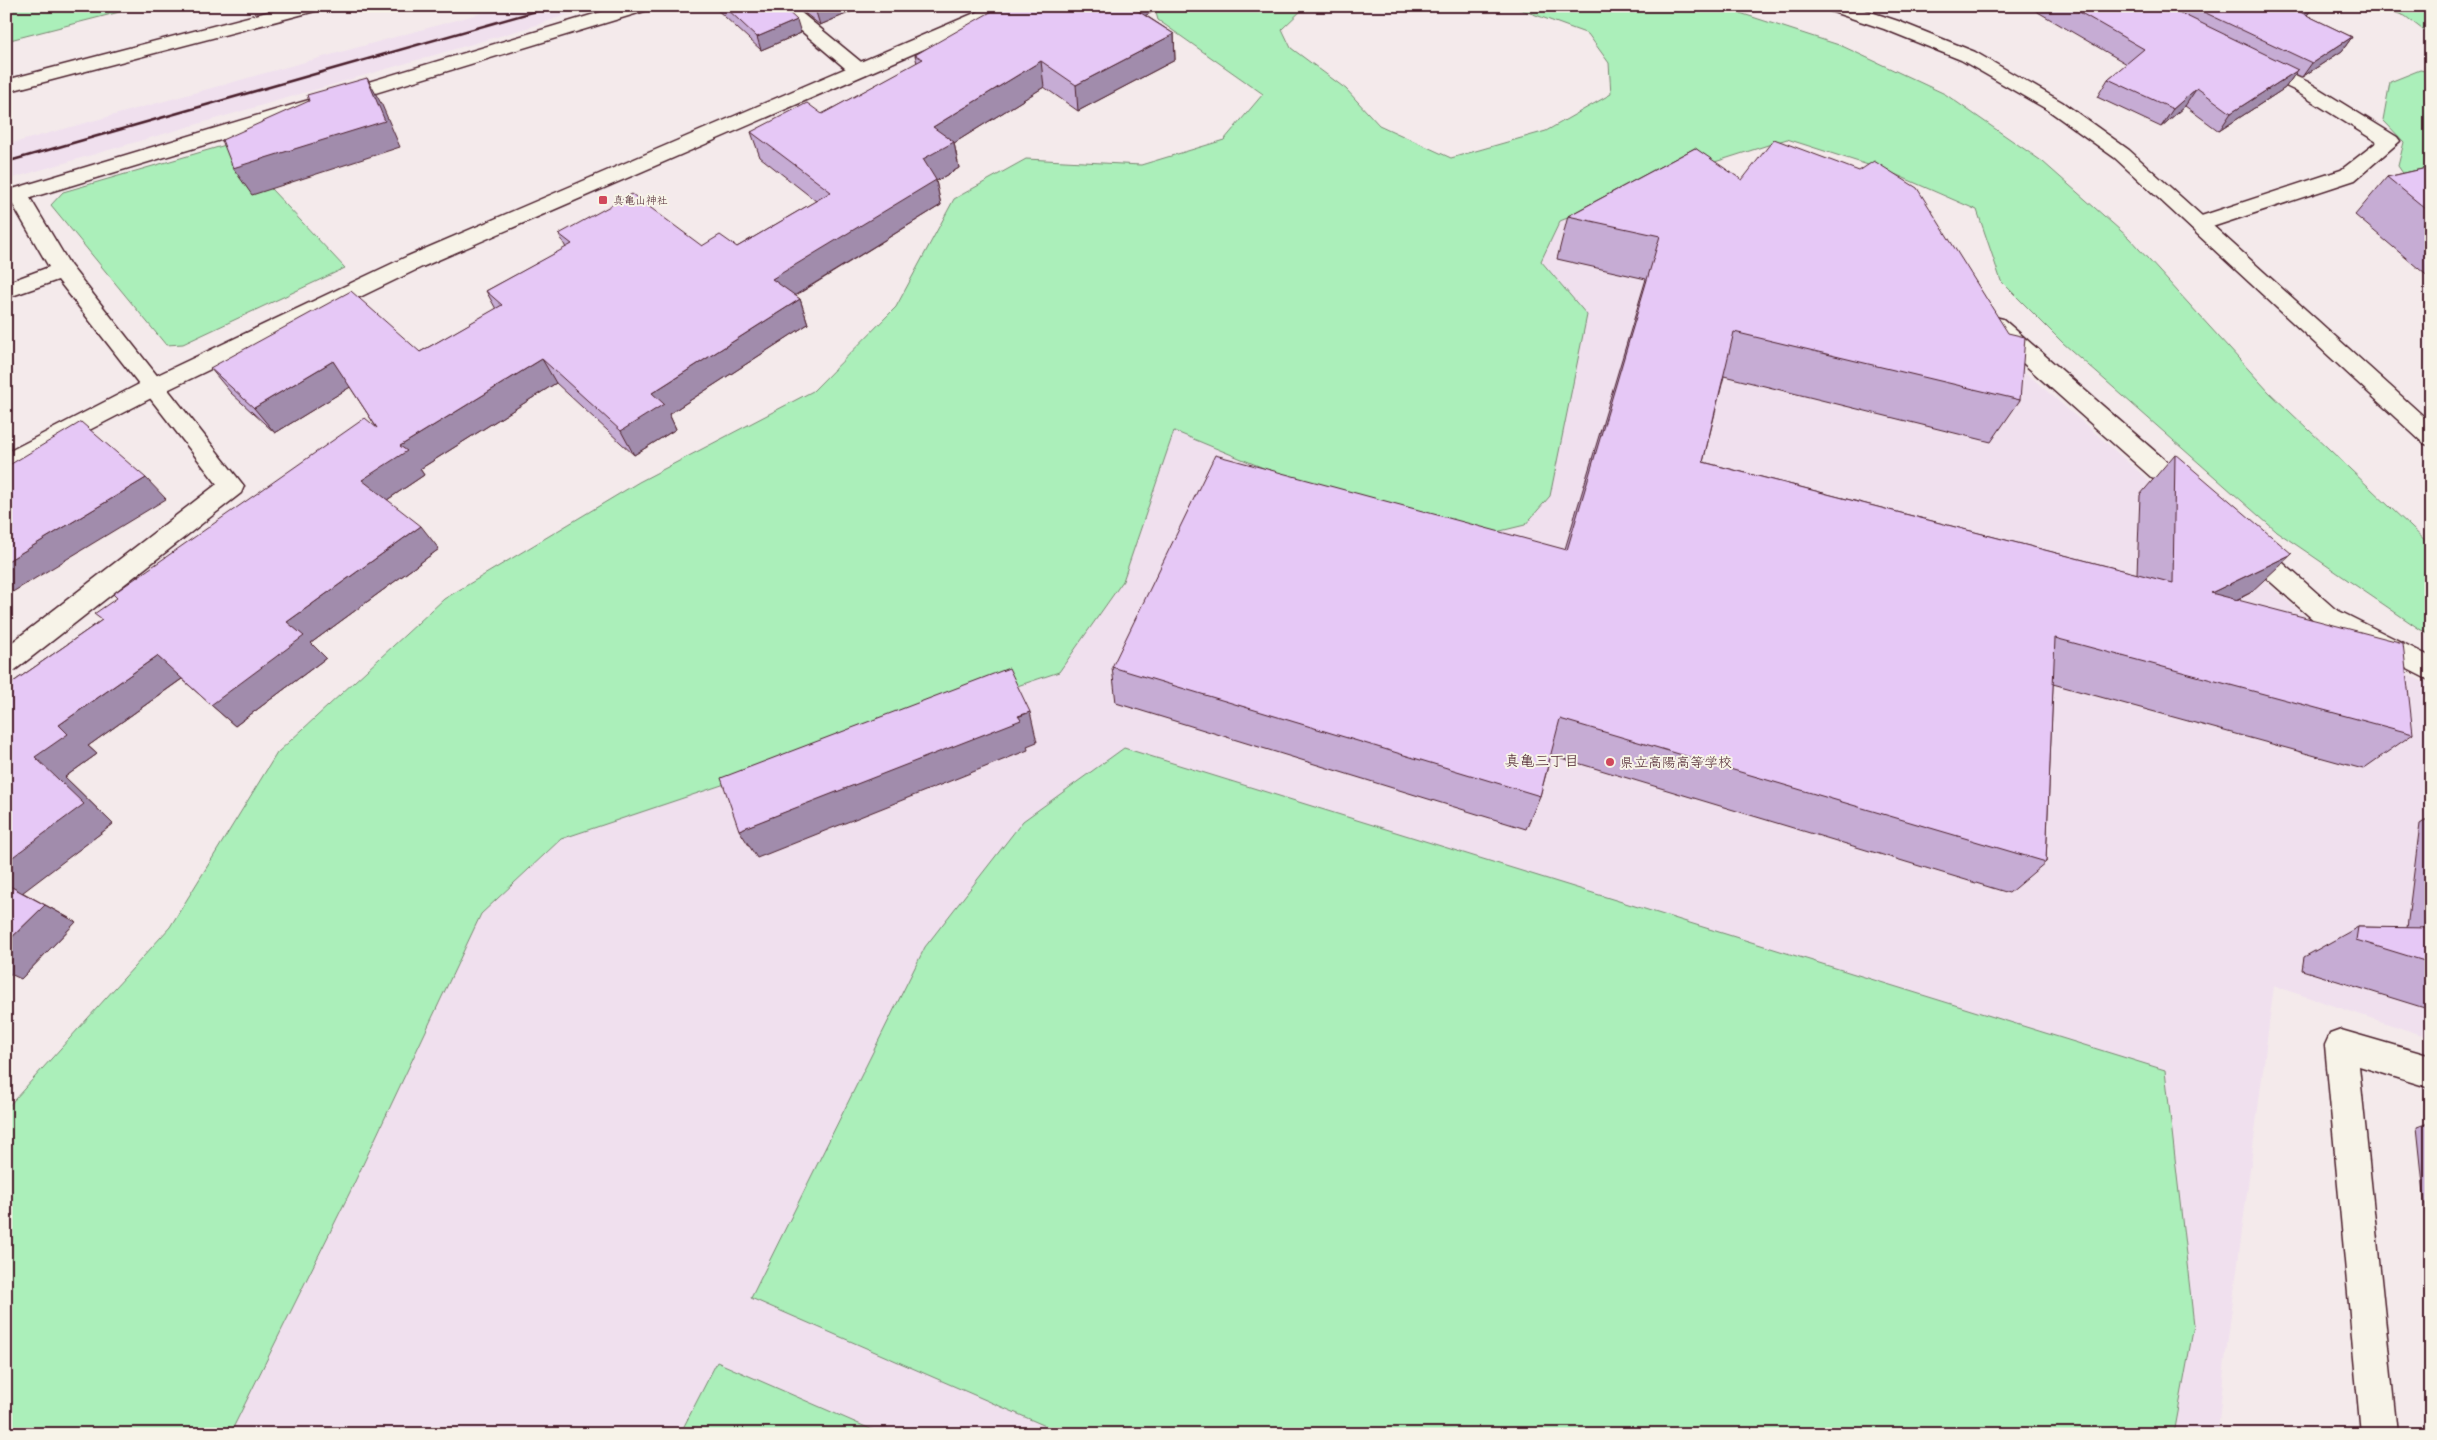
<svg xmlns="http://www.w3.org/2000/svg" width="2437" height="1440" font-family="'Playpen Sans','Klee One',sans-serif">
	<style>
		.built { fill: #f0e0ee }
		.green { fill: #abefba; stroke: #7a8772 }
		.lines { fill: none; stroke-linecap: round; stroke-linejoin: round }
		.minor-casing { stroke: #4a1f2b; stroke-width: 3 }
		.tertiary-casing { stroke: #4a1f2b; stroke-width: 3 }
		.minor { fill: #f7f3e8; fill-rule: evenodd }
		.tertiary { fill: #f7f3e8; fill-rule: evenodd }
		.rail { stroke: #4a1f2b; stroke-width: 2.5 }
		.wall { fill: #c6acd4; stroke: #4a1f2b }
		.shaded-wall { fill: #a18cac; stroke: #4a1f2b }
		.building { fill: #e6c8f6; stroke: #4a1f2b }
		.poi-dot { fill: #d1495b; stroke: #f7f3e8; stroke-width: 2 }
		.labels { text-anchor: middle; stroke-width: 4; stroke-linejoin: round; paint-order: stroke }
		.far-poi-label { font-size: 11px; fill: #4a1f2b; stroke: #f7f3e8; text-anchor: start }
		.poi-label { font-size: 14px; fill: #4a1f2b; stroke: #f7f3e8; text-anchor: start }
		.neighbourhood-label { font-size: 15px; fill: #4a1f2b; stroke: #f7f3e8 }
	</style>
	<rect width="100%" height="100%" fill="#f4eaeb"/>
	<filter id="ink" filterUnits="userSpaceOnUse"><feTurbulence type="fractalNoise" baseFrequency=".02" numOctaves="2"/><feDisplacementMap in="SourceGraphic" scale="10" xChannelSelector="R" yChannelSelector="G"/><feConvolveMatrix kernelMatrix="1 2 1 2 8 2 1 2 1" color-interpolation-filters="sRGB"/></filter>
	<g filter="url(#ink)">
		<!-- built -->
		<path class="built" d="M507,6H591L537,25L6,180V145Z
			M1671,176L1970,324L2314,624L2431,686V1038L2274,986L2224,1369L2218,1434H230L350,1192L481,914L561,839L1059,672L1123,581L1174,431L1447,544L1587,315L1541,261L1560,221Z"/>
		<!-- green -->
		<path class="green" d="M6,6H143L6,41Z
			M1154,6H1306L1282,29L1291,48L1346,89L1379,125L1451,158L1546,131L1611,94L1609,63L1588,34L1511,6H1708L1740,13L1842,46L1945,94L2043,162L2129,238L2269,392L2431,546V634L2421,630L2276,531L2063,343L2001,281L1977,210L1890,172L1787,139L1671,176L1560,221L1541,261L1587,315L1550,496L1525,525L1447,544L1174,431L1123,581L1059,672L561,839L481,914L350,1192L230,1434H6V1109L170,927L277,753L444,599L639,482L813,391L896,307L954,199L1026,159L1141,165L1224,140L1263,94L1158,20Z
			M2377,6H2431V36L2405,16Z
			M2420,70L2431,72V205L2420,198L2398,166L2404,142L2383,120L2390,82Z
			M229,144L345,268L183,344L166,345L51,205L63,192Z
			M1124,748L2165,1070L2194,1325L2174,1434H1064L751,1298L925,947L1023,821Z
			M717,1362L882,1434H680Z"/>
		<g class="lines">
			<defs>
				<path id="minor" d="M290,6H321L319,10L6,92V80Z
					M621,6H650L648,10L30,198L70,265L244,486L241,493L15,670L6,673V647L217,484L58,280L6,298V283L49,267L12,203L6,205V191Z
					M772,6H793L866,66L869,70L866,74H852Z
					M2258,59L2308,82L2397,137L2400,141L2355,180L2206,229L2199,231L2192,229L2188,224L2192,219L2341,170L2377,142L2294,90L2251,69L2248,65L2251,61Z
					M1995,317L2003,319L2197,488L2200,495L2197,502L2188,504L2179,502L1987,331L1984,325L1987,319Z
					M2247,536L2256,539L2335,609L2431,657V681L2317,623L2238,553L2234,546L2238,539Z
					M2341,1030L2431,1056V1088L2359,1066L2397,1434H2361L2325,1045L2330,1034Z"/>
				<path id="tertiary" d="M991,6H1016L1014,10L422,267L163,392L6,473V453L147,380L406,257Z
					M1825,6H1853L1898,21L1975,52L2062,102L2129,150L2431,423V446L2423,443L2115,158L2048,110L1961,60L1884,29L1827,10Z"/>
			</defs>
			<!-- minor casing -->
			<use href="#minor" class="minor-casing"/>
			<!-- tertiary casing -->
			<use href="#tertiary" class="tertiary-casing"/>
			<!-- minor -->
			<use href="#minor" class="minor"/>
			<!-- tertiary -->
			<use href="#tertiary" class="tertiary"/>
			<!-- rail -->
			<path class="rail" d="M6,162L554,6"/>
		</g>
		<!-- wall -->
		<path class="wall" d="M713,6H782L801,33L761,50Z
			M796,6H865L820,25Z
			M2032,6H2314L2308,14L2306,15L2352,37L2342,51L2302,77L2295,74L2285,88L2219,131L2185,106L2161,127L2097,97L2108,79L2127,64L2031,8Z
			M1155,11L1145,15L1174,34L1175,60L1078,111L1044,87L954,143L959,168L936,181L941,205L795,296L800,299L808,324L669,414L676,429L634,455L556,383L420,469L424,475L387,500L439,549L311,643L326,658L235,726L182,679L88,746L97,754L65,777L113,824L22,892L76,922L21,979L6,687L377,428L350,387L275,433L231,393L210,368L420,352L496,309L486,291L566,248L559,234L702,246L737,247L816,201L760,157L751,132L822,114L917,63L915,55Z
			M1695,148L2020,400L1991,442L1724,376L1703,462L2137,574L2140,495L2175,454L2250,593L2237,600L2413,734L2363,769L2053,684L2046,862L2009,893L1551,755L1540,796L1526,829L1116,703L1112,667L1565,549L1646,279L1557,259L1568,216Z
			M2431,167V279L2355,215L2387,177Z
			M2431,817V1010L2302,970L2304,957L2358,927L2407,928L2420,824Z
			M2431,1122V1260L2417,1127Z"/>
		<!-- shaded-wall -->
		<path class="shaded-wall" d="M829,6H865L820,25L816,12Z
			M1121,6H1154L1155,11L1122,26Z
			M2307,6H2314L2308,14L2289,25L2298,11Z
			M797,20L801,33L761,50L757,37Z
			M1174,34L1175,60L1078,111L1076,85Z
			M2352,37L2342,51L2302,77L2312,63Z
			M1041,61L1044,87L954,143L959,168L936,181L941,205L781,304L772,279L923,159L933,127Z
			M2298,70L2285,88L2219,131L2231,113Z
			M367,78L382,105L400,147L252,195L233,168Z
			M2197,88L2185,106L2161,127L2173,109Z
			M800,299L808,324L669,414L676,429L634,455L621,431L652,393Z
			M542,359L556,383L420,469L424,475L381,504L362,480L400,446Z
			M333,361L352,386L275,433L254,408Z
			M146,478L166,499L6,596V562Z
			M421,526L439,549L311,643L326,658L235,726L211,705L287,622Z
			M2292,554L2250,593L2172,631L2211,593Z
			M157,656L183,678L88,746L97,754L65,777L113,824L22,893L6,884V862L35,757L59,725Z
			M1030,712L1037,742L1027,746L1028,750L757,858L739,830Z
			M45,905L76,922L21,979L6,972V943Z"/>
		<!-- building -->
		<path class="building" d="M724,6H782L797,20L757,37Z
			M809,6H829L816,12Z
			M1001,6H1130L1174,34L1076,85L1041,61L933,127L954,142L923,159L936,180L772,279L800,299L652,393L664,404L621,431L542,359L400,446L407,451L362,480L421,526L287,622L304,636L211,705L157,656L59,725L68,734L35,757L84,804L6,862V687L102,620L94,614L117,598L113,594L365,418L377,428L333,361L254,408L210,368L351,291L420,352L502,305L486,291L572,244L559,234L632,194L702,246L720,235L737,247L831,192L751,132L807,103L822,114L923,59L915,55Z
			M2069,6H2162L2168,7L2298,70L2231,113L2197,88L2173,109L2108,79L2144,49Z
			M2191,6H2307L2298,11L2352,37L2312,63Z
			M367,78L385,121L233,168L222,140L309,101L307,95Z
			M1774,139L1859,171L1874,161L1917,188L2008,333L2025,337L2020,400L1734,332L1703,462L2173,583L2175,454L2292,554L2211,593L2403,643L2413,734L2055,638L2046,862L1560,719L1540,796L1112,667L1215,455L1567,550L1660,236L1568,216L1695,148L1742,180Z
			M2431,167V213L2387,177Z
			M81,422L146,478L6,562V467Z
			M1009,668L1030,712L1018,716L1021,720L739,830L721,778Z
			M6,884L45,905L6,943Z
			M2358,927L2431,928V963L2356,940Z"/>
	</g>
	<!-- markers -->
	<g class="poi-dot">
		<rect x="598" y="195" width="10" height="10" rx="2.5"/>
		<circle cx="1610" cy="762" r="5"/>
	</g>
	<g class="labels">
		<!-- far-poi labels -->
		<g class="far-poi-label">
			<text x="613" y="204">真亀山神社</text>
		</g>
		<!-- poi labels -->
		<g class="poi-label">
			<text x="1620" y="767">県立高陽高等学校</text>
		</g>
		<!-- neighbourhood labels -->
		<g class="neighbourhood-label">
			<text x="1542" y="766">真亀三丁目</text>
		</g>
	</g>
	<!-- margin -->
	<rect width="2437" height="1440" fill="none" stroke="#f7f3e8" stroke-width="25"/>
	<rect x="12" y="12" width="2412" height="1415" fill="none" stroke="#4a1f2b" stroke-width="2" filter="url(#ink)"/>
</svg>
